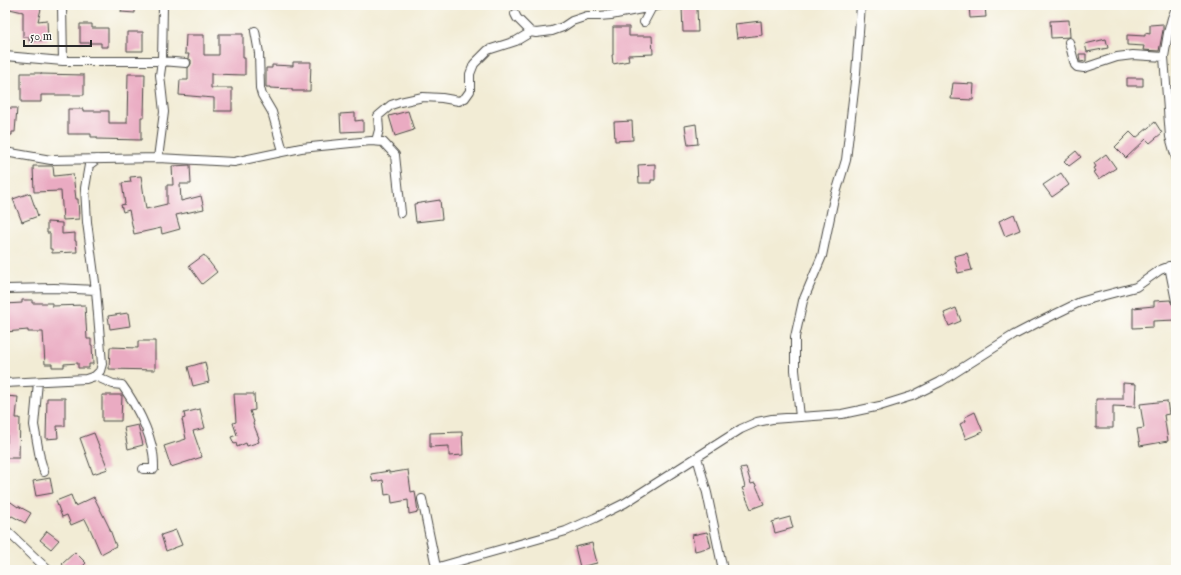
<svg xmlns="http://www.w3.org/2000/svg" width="1181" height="575" font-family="'IM FELL English',serif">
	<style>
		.building { fill: #eaabc2 }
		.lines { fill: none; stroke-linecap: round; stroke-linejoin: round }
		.minor-casing { stroke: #494844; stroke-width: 10 }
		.minor { stroke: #fff; stroke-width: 8 }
	</style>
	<rect width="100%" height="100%" fill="#fdfcf7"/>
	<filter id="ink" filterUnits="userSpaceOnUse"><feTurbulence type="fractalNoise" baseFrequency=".025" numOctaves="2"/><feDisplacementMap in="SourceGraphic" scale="8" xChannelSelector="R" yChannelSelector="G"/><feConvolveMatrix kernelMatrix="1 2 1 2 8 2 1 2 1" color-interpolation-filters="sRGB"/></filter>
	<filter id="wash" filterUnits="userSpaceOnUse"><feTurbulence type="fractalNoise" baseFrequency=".012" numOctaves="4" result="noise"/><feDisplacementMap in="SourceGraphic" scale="16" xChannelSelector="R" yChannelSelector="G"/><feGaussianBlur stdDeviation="0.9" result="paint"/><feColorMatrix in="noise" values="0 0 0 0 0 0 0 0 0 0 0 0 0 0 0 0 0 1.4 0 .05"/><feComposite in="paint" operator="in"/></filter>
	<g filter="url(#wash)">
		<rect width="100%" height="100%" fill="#f2ecd5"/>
		<g id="blocks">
			<!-- building -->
			<path class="building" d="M5,5H42L38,21L47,20L48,40L29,41V37H23V12L5,8Z
				M122,5H135V13L121,12Z
				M969,5H985L986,17L970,18Z
				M682,8H697L698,32H683Z
				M1069,20L1070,37L1051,38L1050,21Z
				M761,21L762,35L737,38L735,24Z
				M80,24H92V28H108V47H101V43H80Z
				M1163,24V30L1159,51L1143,50L1144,46L1127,45V35L1145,36V33L1150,34V25Z
				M613,27H629V36H652L653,54L628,55L629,61L613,64L612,55H613Z
				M127,32H143V51H127Z
				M219,34H243V58H245V75L211,74V88H232V111H214V98L179,95L180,80H188V68L191,64V60L188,58L189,54H185L186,35H204V55H219Z
				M1106,39L1108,48L1087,52L1085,44Z
				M1079,54H1086V61L1080,62Z
				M293,62H311L310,91H292V89L270,88V87H266V68H272V65L293,66Z
				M21,73H41V74L84,75V95H41V102H21Z
				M128,74H145L144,117H141V140L97,139V137H91V134H68V109H83V111H109V123H127Z
				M1127,78H1143V86H1127Z
				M953,83L974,84L973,100L951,99Z
				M5,108H17L15,132H12V135H5Z
				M408,111L414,130L395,136L389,116Z
				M355,113V121L363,120V131L341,132L340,114Z
				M632,121L633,140L615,141L614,122Z
				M1155,122L1162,133L1150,143L1146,139L1126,158L1115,147L1130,132L1136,138Z
				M696,124L698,144L688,145L685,126Z
				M1076,151L1081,157L1069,166L1064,161Z
				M1106,154L1116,168L1099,179L1094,172L1096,171L1094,168L1096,167L1094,163Z
				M655,164V180H651V183H639L638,165Z
				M190,165L191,184H180L181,201L201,196L204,209L176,215L180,229L162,234L161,228L134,234L129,210L123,212L121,205L125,204L122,183L131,182L130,177L141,176L146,209L167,204V185H173L172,166Z
				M33,166H53L54,176L73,174L76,199H78L79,219L63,220L61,191L34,192Z
				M1061,173L1069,185L1052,197L1043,185Z
				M30,193L38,216L22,222L13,199Z
				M440,200L442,219L416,222L414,204Z
				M1014,214L1020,230L1005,236L999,221Z
				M47,222L62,223V234L75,233V241H76L77,252L52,253V249H50V233H47Z
				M967,253L972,270L958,273L954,256Z
				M204,255L217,272L202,284L189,266Z
				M22,300H32V303H52V306L85,305L87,339H91V345H92L93,364H89V368H78V363L64,364V367H52V364H45L43,332H28V330L5,332V304L22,303Z
				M1170,300L1172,304L1174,306L1175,320L1153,321V327L1133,328V308L1154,306V301Z
				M956,308L961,321L949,326L944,313Z
				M128,313L130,326L110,329L108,316Z
				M138,341H155V370L109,369L110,347L138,348Z
				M205,362L209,382L193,386L188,367Z
				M1123,383L1136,384L1135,407L1113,406V428H1096V399H1123Z
				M234,394H254L255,410L250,411L254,422L253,423L259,438L258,439L259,442L247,446L246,443L237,447L236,443L234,444L231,437L237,435L233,423L236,422Z
				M102,395H122L121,421H102Z
				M5,396L18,397L16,418H20L19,458H5V443H7V428H5Z
				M47,398H65V426H57L58,438L46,439Z
				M1167,401L1169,414L1164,415L1168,441L1140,446L1137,429L1144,428L1140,404Z
				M200,409L205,428L193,431L202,457L171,467L164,446L186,439L182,419L185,418L184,413Z
				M975,412L983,432L966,439L960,424L966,421L965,417Z
				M138,425L143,445L128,449L124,428Z
				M462,432L463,455L449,456V446L430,447V433Z
				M94,433L108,469L93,474L80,438Z
				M746,467L751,484L755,483L764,504L751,509L742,488L745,487L740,468Z
				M408,470L411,492L415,491L418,512L409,514L408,500L392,503L391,494L385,495L383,480L373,482L371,474L389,471V473Z
				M50,478L53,493L36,496L33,481Z
				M71,495L75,506L94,497L109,527L116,546L101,554L91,531L85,519L71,525L67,515L62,517L56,501Z
				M5,498L18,507V506L31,513L25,523L12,516L9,518L5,514Z
				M790,517L793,528L775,533L772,522Z
				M176,530L182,545L166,551L161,535Z
				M47,531L59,540L51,549L40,540Z
				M707,532L711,547L695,551L692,535Z
				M592,543L597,563L580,567L575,547Z
				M75,552L86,563L79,570H67L62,564Z"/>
		</g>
	</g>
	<g filter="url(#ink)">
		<use href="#blocks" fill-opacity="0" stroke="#494844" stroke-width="1"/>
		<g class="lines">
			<defs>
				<path id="minor" d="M62,5L63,61H162L186,63
					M1176,8L1172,18L1168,33L1164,57L1170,137L1176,158
					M515,14L517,18L531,32L536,33L552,31L563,27L572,21L587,16H599L611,15L652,7
					M644,22L652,7L661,5
					M255,31L259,53L260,88L262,95L272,112L283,151
					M1069,42L1075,65L1077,67L1084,68L1117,57L1133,55L1164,57
					M5,56L63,61
					M376,141L379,130L378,116L391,105L400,102L423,97L442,98L459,101L465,98L470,91V74L474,64L488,50L516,41L531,32
					M5,152L51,160L158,158L234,162L301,148L371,141L383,142L395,155L401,213
					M158,158L164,112L160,75L162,61L163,5
					M1169,266L1176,301
					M5,289L54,288L96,290
					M95,376L113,384L122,385C135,403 150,431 153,453C154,458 154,464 154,469H143
					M38,382L34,425L40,458L44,472
					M5,383L86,379L95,376L100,371L102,364L96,290L87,222L85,188L89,165L97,159
					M800,417L795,370V337L803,301L822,256L833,203L846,160L856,73L861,5
					M697,457L707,493L723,570
					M422,499L436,567
					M5,529L48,570
					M428,570L566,531L595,518L625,503L741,429L757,422L772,419L842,414L880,406L912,396L940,382L1014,335L1037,323L1080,302L1094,298L1136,287L1160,270L1176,264"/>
			</defs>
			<!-- minor casing -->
			<use href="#minor" class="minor-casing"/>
			<!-- minor -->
			<use href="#minor" class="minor"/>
		</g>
	</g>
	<!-- margin -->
	<rect width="1181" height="575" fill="none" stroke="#fdfcf7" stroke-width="20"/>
	<!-- scale -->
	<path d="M24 40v6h67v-6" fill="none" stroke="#2b2b2b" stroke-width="2"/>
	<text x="30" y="40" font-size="12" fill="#2b2b2b" stroke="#fdfcf7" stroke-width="3" paint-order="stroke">50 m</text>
</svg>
